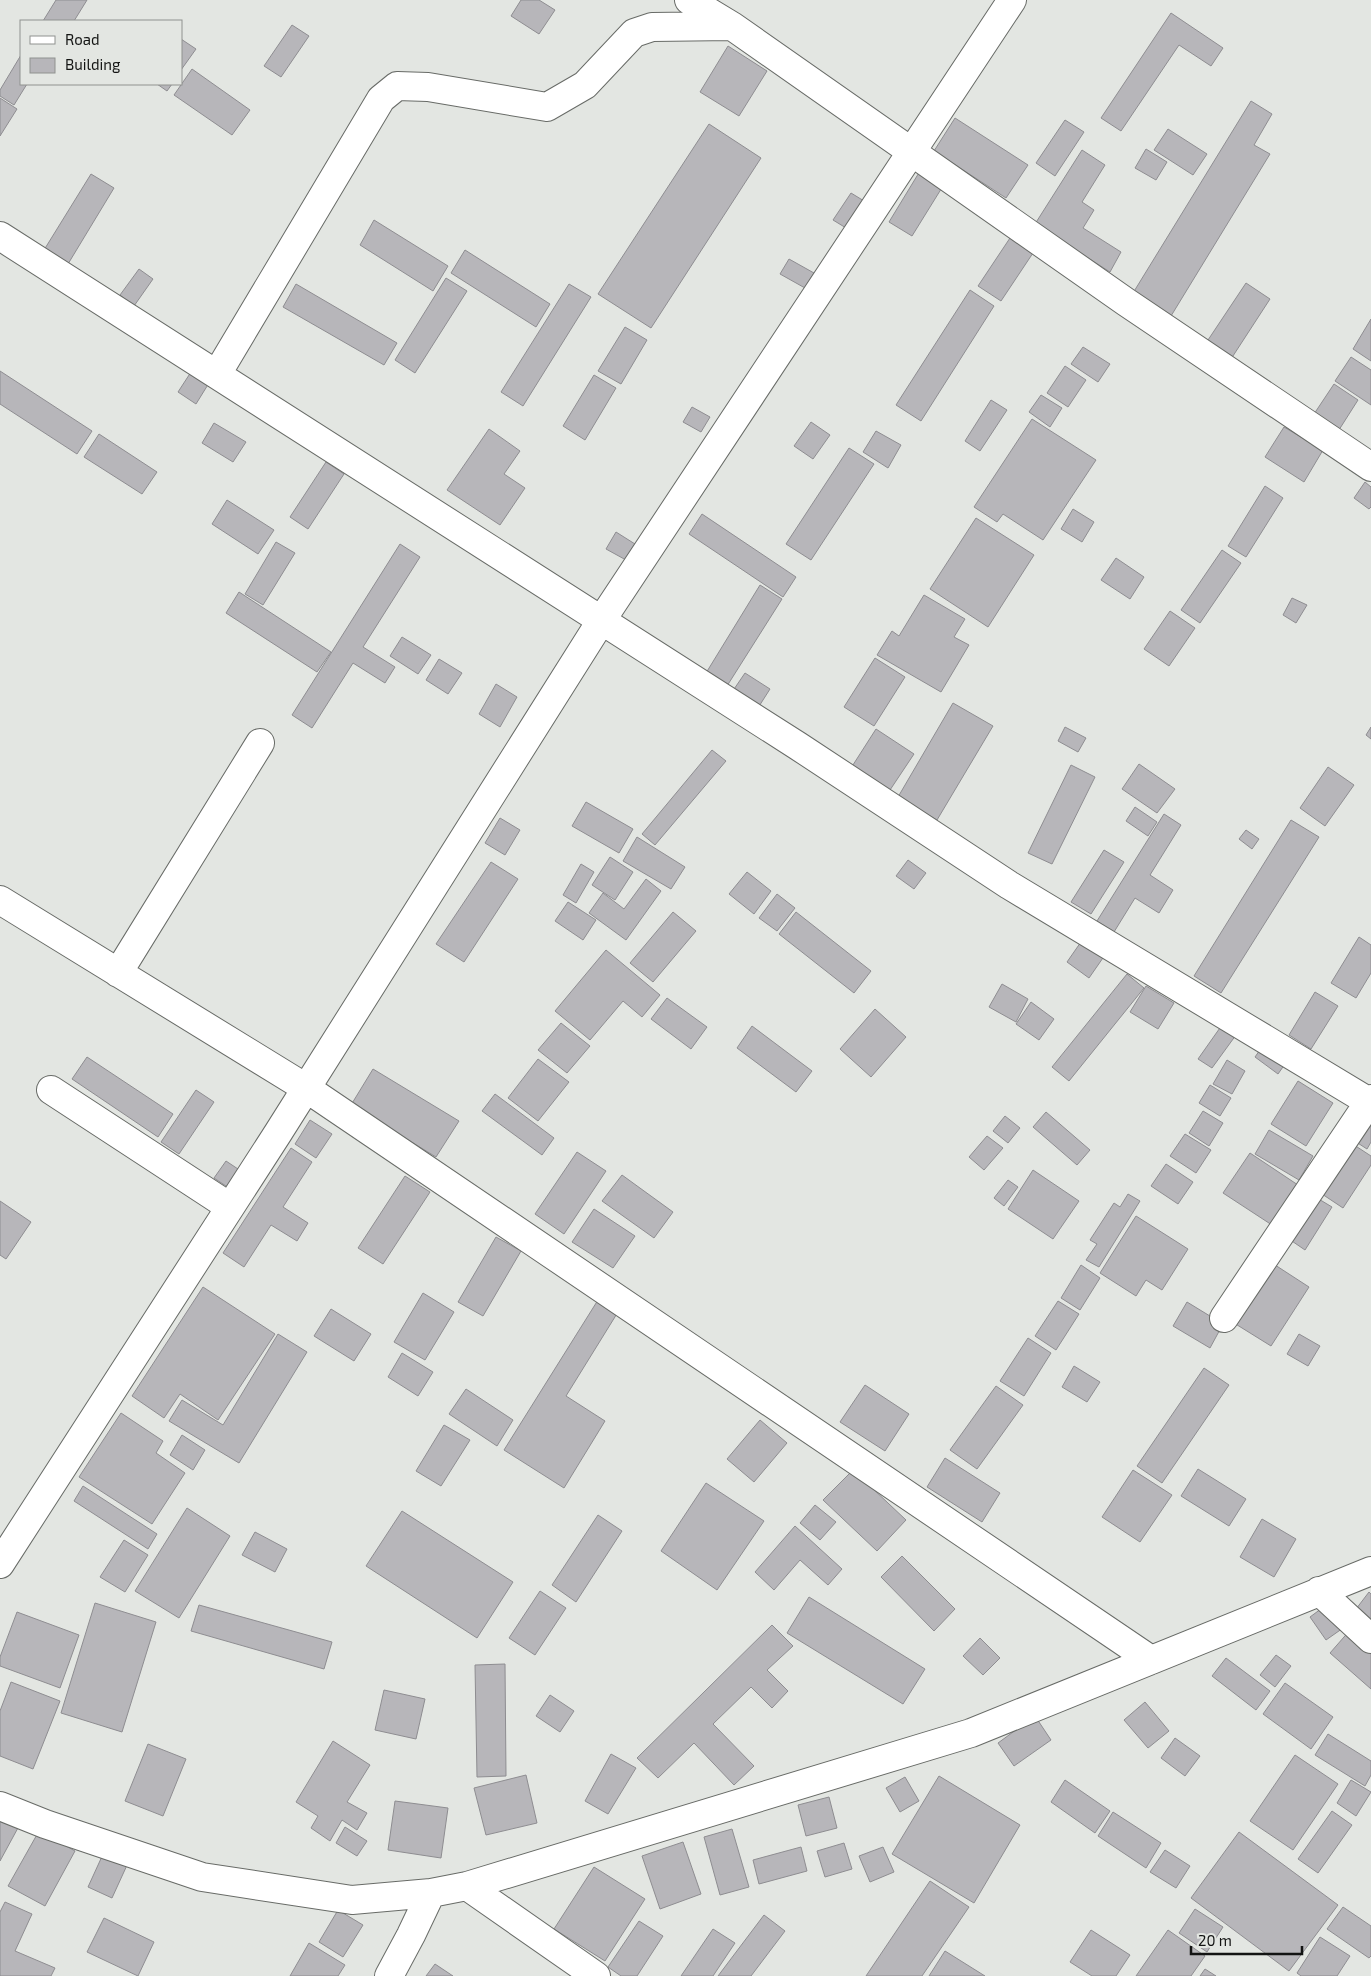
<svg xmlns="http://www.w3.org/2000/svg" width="1371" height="1976" font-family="'Exo 2',sans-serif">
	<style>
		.building { fill: #b7b6ba; stroke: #8e8d91 }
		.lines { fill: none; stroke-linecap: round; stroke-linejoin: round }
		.street-casing { stroke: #686b67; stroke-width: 30 }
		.street { stroke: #fff; stroke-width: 28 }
	</style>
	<rect width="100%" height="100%" fill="#e3e6e2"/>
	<!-- building -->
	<path class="building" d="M56,0H87L74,21H43Z
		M521,0H539L555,10L539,34L511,16Z
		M1171,13L1223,48L1211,66L1179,45L1121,131L1101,118Z
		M292,25L309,36L281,77L264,66Z
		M181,39L196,49L181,70Z
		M728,46L767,71L739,116L700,92Z
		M21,55V84H27L14,105L0,96V90Z
		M192,69L250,110L232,135L174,95Z
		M157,84H172L167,91Z
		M0,98L17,109L0,136Z
		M1251,101L1272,114L1254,145L1270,154L1171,316L1133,293Z
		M955,118L1028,165L1006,198L934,151Z
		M1065,120L1084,132L1055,176L1036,163Z
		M709,124L761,158L651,328L598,294Z
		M1168,129L1207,154L1193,175L1154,150Z
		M1146,149L1167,162L1156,180L1135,168Z
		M1082,150L1105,165L1082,202L1094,210L1083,228L1121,252L1110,272L1035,224Z
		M920,171L943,186L912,236L889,222Z
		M91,174L114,188L68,264L44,250Z
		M851,193L869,204L851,231L833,220Z
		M374,220L448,266L433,291L360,245Z
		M1010,238L1033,253L1001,301L978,286Z
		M465,250L550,304L536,327L451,273Z
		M789,259L814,273L805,288L780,274Z
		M139,269L153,279L134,306L120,295Z
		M446,278L467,291L415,373L395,360Z
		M1246,283L1270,299L1231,359L1206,343Z
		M296,284L397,343L384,365L283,307Z
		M569,284L591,297L523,406L501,392Z
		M970,290L994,306L921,421L896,405Z
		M1371,319V361L1353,349Z
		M625,327L647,340L621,384L598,371Z
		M1083,347L1110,364L1098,382L1071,364Z
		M1351,357L1371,370V405L1335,381Z
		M1065,366L1086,380L1068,407L1047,393Z
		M0,371L92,431L77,454L0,404Z
		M191,372L209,383L196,404L178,392Z
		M594,375L616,388L585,440L563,426Z
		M1334,384L1358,400L1337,433L1312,417Z
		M1041,395L1062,408L1050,427L1029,412Z
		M991,400L1007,410L980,451L965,441Z
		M692,407L710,417L701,432L683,422Z
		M1032,419L1096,460L1043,540L1003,514L997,522L974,507Z
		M811,422L830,435L813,459L794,446Z
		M214,423L246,442L233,462L202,443Z
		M1284,427L1323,450L1304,482L1265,457Z
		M489,429L520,451L504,474L525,488L500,525L447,490Z
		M876,431L901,445L888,468L863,452Z
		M99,434L157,472L142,494L84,457Z
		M849,448L874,464L811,560L786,544Z
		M326,462L344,474L308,529L290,517Z
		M1365,482L1371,487V507L1369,509L1354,498Z
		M1265,486L1283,498L1246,557L1228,546Z
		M227,500L274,530L258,554L212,524Z
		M1073,509L1094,522L1082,542L1061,529Z
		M702,514L796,577L783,597L689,534Z
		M976,518L1034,555L988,627L930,589Z
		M616,532L635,544L626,560L606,549Z
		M276,542L295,553L263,605L245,594Z
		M400,544L420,557L363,647L395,667L385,683L353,663L312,728L292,715Z
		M1222,550L1241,563L1200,623L1181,610Z
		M1116,558L1144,577L1130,599L1101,580Z
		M760,585L782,599L727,686L706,673Z
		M239,592L331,652L317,672L226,613Z
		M924,595L965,619L954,637L969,645L941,692L877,655L892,631L899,636Z
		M1292,598L1307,605L1296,623L1283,615Z
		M1170,611L1195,628L1169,666L1144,649Z
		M402,637L431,655L418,674L390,656Z
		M875,658L905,677L874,726L844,707Z
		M439,659L462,673L448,694L426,680Z
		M745,673L770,689L756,711L730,695Z
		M496,684L517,697L500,727L479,714Z
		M953,703L993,726L937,820L898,797Z
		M1065,727L1086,738L1078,752L1058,741Z
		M1371,727V739L1366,735Z
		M876,729L914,754L888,793L851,768Z
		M712,750L726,761L655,845L642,834Z
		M1139,764L1175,789L1157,813L1122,789Z
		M1071,765L1095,777L1052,864L1028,853Z
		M1328,767L1354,785L1325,826L1300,808Z
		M586,802L633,829L619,853L572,826Z
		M1135,807L1157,822L1148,836L1126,821Z
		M1164,814L1181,825L1150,875L1173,890L1159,913L1135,898L1114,932L1097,921Z
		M500,818L520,830L505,855L485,843Z
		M1291,820L1319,837L1221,993L1194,976Z
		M1246,830L1259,839L1252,849L1239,839Z
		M637,837L685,867L671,889L623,861Z
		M1104,850L1124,862L1091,914L1071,902Z
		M610,857L633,872L615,900L592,885Z
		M908,860L926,873L914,889L896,876Z
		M491,862L518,879L464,962L436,944Z
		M581,864L594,872L576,903L563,895Z
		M747,872L771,891L754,914L729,894Z
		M646,879L661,891L626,940L589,913L603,893L624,909Z
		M777,894L795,908L777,931L759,918Z
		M568,902L596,920L583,940L555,921Z
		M673,912L696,931L653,982L630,963Z
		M796,912L871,971L854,993L779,934Z
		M1359,937L1371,945V973L1356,998L1331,983Z
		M1083,939L1105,955L1089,978L1067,962Z
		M606,950L660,995L642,1017L623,1001L590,1040L555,1011Z
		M1127,974L1144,988L1069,1081L1052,1067Z
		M1002,984L1028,999L1016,1022L989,1007Z
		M1146,986L1174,1003L1158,1029L1130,1012Z
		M1315,992L1338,1006L1311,1049L1289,1035Z
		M667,998L707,1027L691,1049L651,1019Z
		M1031,1002L1054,1019L1039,1040L1016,1024Z
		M875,1009L906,1037L871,1077L840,1049Z
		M561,1023L590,1046L567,1073L538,1050Z
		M1222,1025L1236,1035L1212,1068L1198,1059Z
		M752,1026L812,1071L796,1092L737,1048Z
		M1262,1047L1285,1064L1278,1074L1255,1057Z
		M87,1057L173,1114L158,1137L72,1079Z
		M538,1059L569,1082L538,1121L508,1098Z
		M1227,1060L1245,1071L1232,1094L1213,1084Z
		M373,1069L459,1121L436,1157L351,1105Z
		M1298,1081L1333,1103L1306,1146L1271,1124Z
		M1210,1085L1231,1098L1220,1116L1199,1103Z
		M196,1090L214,1102L179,1154L161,1142Z
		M495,1094L554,1138L542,1155L482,1111Z
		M1203,1111L1223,1123L1209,1146L1189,1133Z
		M1046,1112L1090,1150L1077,1165L1033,1127Z
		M1005,1116L1020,1128L1008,1143L993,1131Z
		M310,1120L332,1134L316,1158L295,1144Z
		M1371,1121V1142L1367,1149L1350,1138Z
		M1269,1130L1313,1156L1299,1180L1255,1154Z
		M1185,1134L1211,1150L1196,1173L1170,1156Z
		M987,1136L1003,1148L984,1170L969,1157Z
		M1351,1143L1371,1156V1165L1343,1208L1319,1192Z
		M291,1148L312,1162L283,1207L308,1223L297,1241L271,1225L244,1267L223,1253Z
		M577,1152L606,1171L564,1234L535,1214Z
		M1250,1153L1301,1187L1275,1227L1223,1193Z
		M226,1161L241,1171L229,1188L214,1178Z
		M1166,1164L1193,1182L1178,1204L1151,1186Z
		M1033,1170L1079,1201L1053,1239L1008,1209Z
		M622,1175L673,1212L654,1238L602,1201Z
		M405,1176L430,1192L383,1264L358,1248Z
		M1008,1180L1018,1187L1004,1206L994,1198Z
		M1128,1194L1140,1201L1099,1267L1086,1260L1097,1244L1090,1240L1114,1203L1120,1207Z
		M1312,1195L1332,1207L1305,1250L1286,1237Z
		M0,1201L31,1222L6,1259L0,1255Z
		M594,1209L635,1236L613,1268L572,1242Z
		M1136,1216L1188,1249L1162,1290L1146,1280L1136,1296L1100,1273Z
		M496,1237L521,1251L483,1316L458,1302Z
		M1272,1263L1309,1287L1271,1346L1234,1323Z
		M1081,1265L1100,1278L1080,1310L1061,1298Z
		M203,1287L275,1334L218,1420L180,1394L164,1418L132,1396Z
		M423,1293L454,1312L425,1360L394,1342Z
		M598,1300L618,1312L566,1396L605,1421L564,1488L504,1450Z
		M1058,1301L1079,1314L1056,1350L1035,1336Z
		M1187,1302L1223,1324L1210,1348L1173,1326Z
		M331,1309L371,1334L354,1361L314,1336Z
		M278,1334L307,1352L239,1463L169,1421L182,1400L223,1425Z
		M1299,1334L1320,1346L1308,1366L1287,1354Z
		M1028,1338L1051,1353L1024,1396L1000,1381Z
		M402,1353L433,1372L418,1396L388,1377Z
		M1074,1366L1100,1382L1087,1402L1062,1387Z
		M1204,1368L1229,1385L1162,1483L1137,1466Z
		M865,1385L909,1414L885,1451L840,1422Z
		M996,1386L1023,1405L977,1469L950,1450Z
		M466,1389L513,1420L497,1446L449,1414Z
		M121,1413L163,1441L156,1453L185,1473L152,1524L79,1477Z
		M760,1420L787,1443L754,1482L727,1459Z
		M444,1425L470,1440L441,1486L416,1471Z
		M182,1435L205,1450L193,1470L170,1455Z
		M945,1458L1000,1493L982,1522L927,1487Z
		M1198,1469L1246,1499L1229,1526L1181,1496Z
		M853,1470L906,1520L877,1551L823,1500Z
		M1133,1470L1172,1495L1140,1542L1102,1517Z
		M706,1483L764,1521L717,1590L661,1551Z
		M83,1486L157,1534L148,1549L74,1501Z
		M815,1505L836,1522L820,1540L800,1523Z
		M187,1508L230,1536L179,1618L135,1591Z
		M402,1511L513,1582L477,1638L366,1566Z
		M598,1515L622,1531L576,1602L552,1585Z
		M1262,1519L1296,1539L1274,1577L1240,1557Z
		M795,1526L842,1569L828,1585L800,1560L774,1590L755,1572Z
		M255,1532L287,1549L275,1572L242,1555Z
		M124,1540L148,1555L125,1592L100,1577Z
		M902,1556L955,1609L934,1631L881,1577Z
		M540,1591L566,1608L535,1655L509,1638Z
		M1369,1592L1371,1594V1627L1353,1613Z
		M809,1597L925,1669L903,1704L787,1633Z
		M95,1603L156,1622L122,1732L61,1713Z
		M1329,1603L1346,1626L1326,1640L1310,1617Z
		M199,1605L332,1642L324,1669L191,1631Z
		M17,1612L79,1635L60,1688L0,1666V1657Z
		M772,1625L793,1646L767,1670L788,1691L772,1708L751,1687L713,1724L754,1766L734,1785L694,1743L658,1778L637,1758Z
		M1351,1629L1371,1646V1689L1330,1653Z
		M980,1638L1000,1658L983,1675L963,1656Z
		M1276,1655L1291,1666L1275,1687L1260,1675Z
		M1226,1658L1270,1691L1256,1710L1212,1676Z
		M505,1664L506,1776L477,1777L475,1665Z
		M11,1682L60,1701L33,1769L0,1756V1711Z
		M1285,1683L1333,1717L1311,1749L1263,1714Z
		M384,1690L425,1699L416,1739L375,1730Z
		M550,1695L574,1711L560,1732L536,1716Z
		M1145,1702L1169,1731L1148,1748L1124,1720Z
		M1035,1716L1051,1740L1014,1766L998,1743Z
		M1328,1734L1371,1761V1775L1365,1786L1315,1755Z
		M1175,1738L1200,1756L1185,1776L1161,1758Z
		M333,1741L370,1765L347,1802L367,1813L357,1830L342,1820L330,1841L311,1828L318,1816L296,1802Z
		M148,1744L186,1759L163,1816L125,1801Z
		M611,1754L636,1768L608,1814L585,1801Z
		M1295,1755L1338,1784L1293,1850L1250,1821Z
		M526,1775L537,1823L486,1835L474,1788Z
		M939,1776L1020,1825L974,1903L892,1854Z
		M905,1777L919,1801L900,1812L886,1788Z
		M1065,1780L1110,1811L1095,1833L1051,1802Z
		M1351,1780L1371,1792L1356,1816L1337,1803Z
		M829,1797L837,1828L806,1836L798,1805Z
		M395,1801L448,1808L441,1858L388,1850Z
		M1332,1811L1352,1825L1318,1873L1298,1859Z
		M1113,1812L1161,1843L1146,1868L1098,1836Z
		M0,1816L19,1826L0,1861Z
		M345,1827L367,1841L357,1856L336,1843Z
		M732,1829L749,1887L720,1895L704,1837Z
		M39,1831L75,1851L45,1906L8,1886Z
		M1239,1832L1338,1905L1289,1971L1191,1898Z
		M683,1842L701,1894L660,1909L642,1856Z
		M844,1843L852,1869L825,1877L817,1851Z
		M801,1847L807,1871L759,1884L753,1860Z
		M883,1847L894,1872L870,1882L859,1856Z
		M1165,1850L1190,1866L1176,1888L1150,1872Z
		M104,1852L128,1863L112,1898L88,1887Z
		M594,1867L645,1899L605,1961L554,1929Z
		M930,1881L969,1907L922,1976H866Z
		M5,1902L32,1914L15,1951L55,1968L51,1976H0V1912Z
		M1343,1907L1371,1926V1956L1369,1958L1327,1929Z
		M1195,1909L1223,1927L1207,1952L1179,1933Z
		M338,1910L363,1925L343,1957L319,1942Z
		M764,1915L785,1931L751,1976H718Z
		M104,1918L154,1942L138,1976L87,1952Z
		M639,1921L663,1936L637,1976H621L608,1967Z
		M713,1929L735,1943L713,1976H681Z
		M1091,1930L1130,1955L1116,1976H1092L1070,1962Z
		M1168,1930L1205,1956L1191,1976H1136Z
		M1320,1937L1350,1956L1337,1976H1301L1297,1973Z
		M309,1943L345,1965L338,1976H290Z
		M945,1951L985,1976H929Z
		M435,1964L453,1976H426Z
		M1205,1969L1216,1976H1200Z"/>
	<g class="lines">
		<defs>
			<path id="street" d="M689,0L732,26L1126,302L1371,467
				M0,236L798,746L1009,885L1371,1103
				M217,374L381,99L397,86L428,87L547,107L585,85L634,33L652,27L732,26
				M0,900L306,1088L1151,1660
				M118,973L260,743
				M51,1090L230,1207
				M1224,1318L1371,1099
				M0,1564L278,1133L601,621L1012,0
				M1319,1591L1371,1639
				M0,1806L45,1824L202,1877L352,1900L431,1893L467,1886L596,1976
				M467,1886L971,1733L1371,1571
				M389,1976L411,1935L431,1893"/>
		</defs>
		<!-- street casing -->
		<use href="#street" class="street-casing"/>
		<!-- street -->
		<use href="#street" class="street"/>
	</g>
	<!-- legend -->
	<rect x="20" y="20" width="162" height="65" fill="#e3e6e2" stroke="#90928f"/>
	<rect x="30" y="36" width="25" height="8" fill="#ffffff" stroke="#90928f"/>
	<text x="65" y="45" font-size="15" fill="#131413">Road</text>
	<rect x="30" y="58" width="25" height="15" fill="#b7b6ba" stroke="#90928f"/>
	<text x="65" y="70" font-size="15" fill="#131413">Building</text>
	<!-- scale -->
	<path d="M1191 1946v8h111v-8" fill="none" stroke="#131413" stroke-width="2.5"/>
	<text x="1198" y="1946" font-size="15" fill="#131413" stroke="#e3e6e2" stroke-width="4" paint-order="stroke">20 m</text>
</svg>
